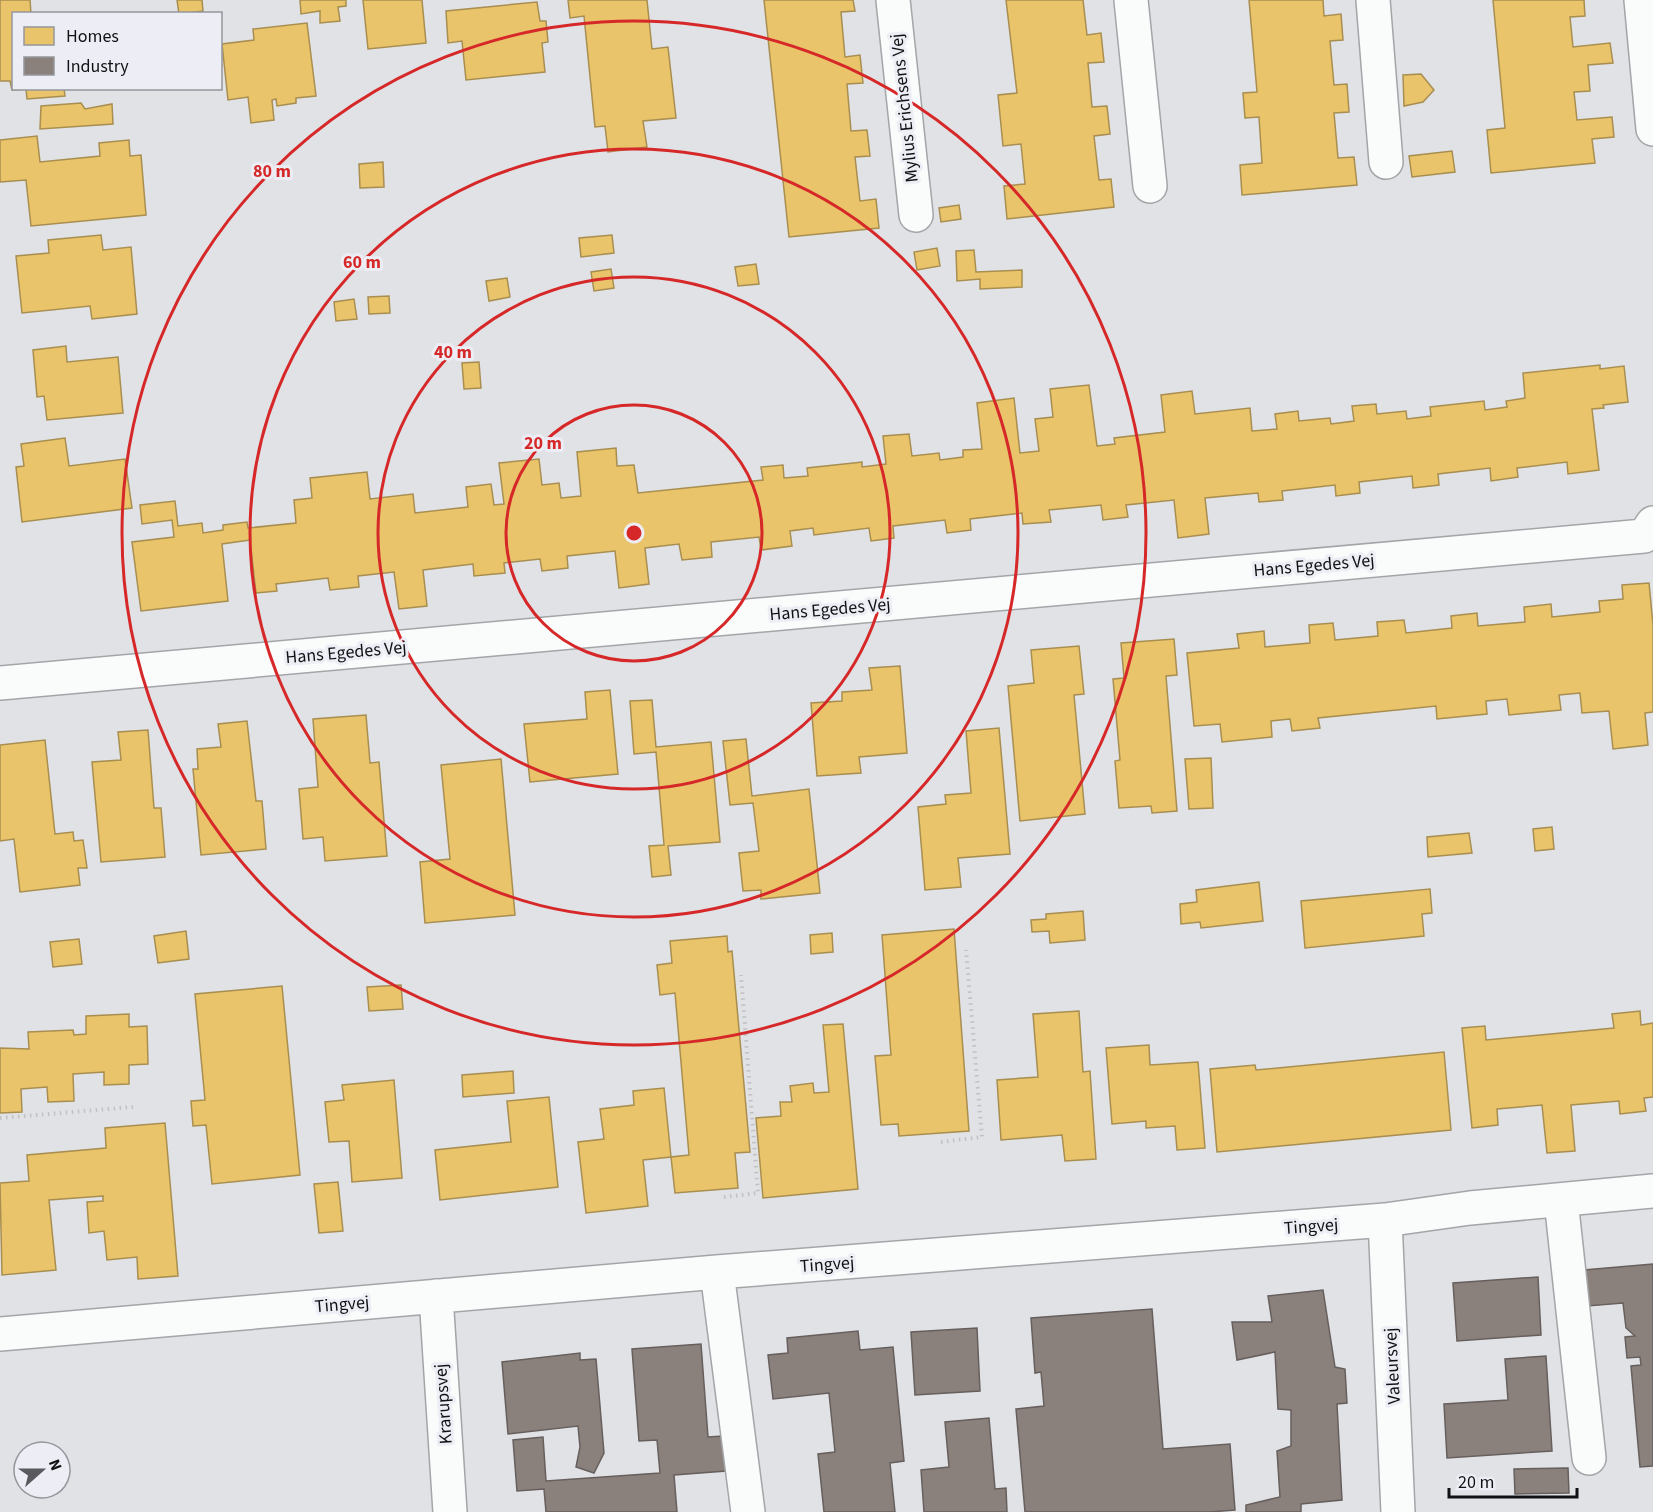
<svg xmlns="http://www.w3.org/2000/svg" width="1653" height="1512" font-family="'Source Sans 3',sans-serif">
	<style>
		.homes { fill: #e9c46a; stroke: #a88e50; stroke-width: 1.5 }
		.industry { fill: #8a817c; stroke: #665f5d; stroke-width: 1.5 }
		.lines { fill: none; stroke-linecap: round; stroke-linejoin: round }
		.minor-casing { stroke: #a4a5a8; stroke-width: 36 }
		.path { stroke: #c1c1c3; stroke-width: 4; stroke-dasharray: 1.5 4.5; stroke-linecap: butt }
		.minor { stroke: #fafbfb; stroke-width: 33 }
		.ring { fill: none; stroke: #d62828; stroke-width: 3 }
		.labels { text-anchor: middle; stroke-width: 6; stroke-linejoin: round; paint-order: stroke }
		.street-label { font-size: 18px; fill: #111114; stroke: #edeef5 }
		.centre { fill: #d62828; stroke: #edeef5; stroke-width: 3 }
		.ring-label { font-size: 18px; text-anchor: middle; font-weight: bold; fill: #d62828; stroke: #edeef5; stroke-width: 6; stroke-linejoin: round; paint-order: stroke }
	</style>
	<rect width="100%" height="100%" fill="#e1e2e6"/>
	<!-- homes -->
	<path class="homes" d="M0,0H30L31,14H14V88H64L65,96L27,99L26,89L12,90L10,81H0Z
		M177,0H202L203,11L179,14Z
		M300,0H346V6L338,7L340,21L320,23V11L301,14Z
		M363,0H422L426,43L368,49Z
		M568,0H647L652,49L668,47L676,118L643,121L647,147L608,152L605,126L595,127L584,16L570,18Z
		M764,0H853L855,11L841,12L845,57L860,55L863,83L847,84L851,131L867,130L870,156L855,157L860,201L876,199L879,228L789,237Z
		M1006,0H1083L1087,35L1101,33L1104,62L1088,63L1092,107L1107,106L1110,134L1094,136L1099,180L1111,179L1114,207L1007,219L1004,186L1025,184L1021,144L1003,146L998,95L1017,93Z
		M1249,0H1323L1324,16L1341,14L1343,40L1330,41L1334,85L1347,84L1349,112L1334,113L1338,158L1354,157L1357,185L1242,195L1240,165L1262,163L1259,117L1245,118L1243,93L1257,92Z
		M1493,0H1584L1585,16L1570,17L1573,47L1610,43L1613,63L1588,65L1590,91L1574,92L1577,120L1612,117L1614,137L1592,139L1595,163L1491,173L1487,130L1505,128Z
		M537,2L540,21H546L548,42L542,43L545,72L466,80L462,41L448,43L446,11Z
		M307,23L316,96L296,98V103L277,106L276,99L272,100L274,120L251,123L248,97L228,100L222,44L254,40L253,29Z
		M1421,74L1434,90L1423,102L1404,106L1403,75Z
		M81,103L85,109L112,104L113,124L40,129L41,106Z
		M37,136L40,162L100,156L99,143L129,140L130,156L141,155L146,215L31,226L26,180L0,182V140Z
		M1452,151L1455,172L1412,177L1409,156Z
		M383,162L384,187L360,188L359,164Z
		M959,205L961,219L941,222L939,208Z
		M101,235L103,250L131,247L137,314L92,319L90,306L22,313L16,256L49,253L48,240Z
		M612,235L614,253L581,257L579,238Z
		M937,248L940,266L917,270L914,252Z
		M974,250L976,272L1022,270V287L980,289V279L957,281L956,251Z
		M756,264L759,284L738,286L735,267Z
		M611,269L614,288L594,291L591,272Z
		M507,278L510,297L489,301L486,281Z
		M389,296L390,313L369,314L368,297Z
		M354,299L357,319L336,321L334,302Z
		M66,346L67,362L118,357L123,413L47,420L44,396L37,397L33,350Z
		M479,362L481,388L464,389L462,363Z
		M1600,365V369L1624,366L1628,402L1603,405L1604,408L1592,409L1599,470L1568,474L1567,462L1517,468L1518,477L1491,481L1490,468L1438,474L1439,485L1413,488L1412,476L1359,482L1360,493L1336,496L1335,485L1282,491L1283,500L1259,502L1258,493L1205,498L1209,534L1178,538L1174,500L1126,505L1128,517L1103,520L1101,505L1049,510L1051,522L1023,524L1022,513L970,519L971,530L947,533L945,520L893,526L894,538L871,541L869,528L814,535L813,528L790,531L792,546L761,550L759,537L711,542L712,557L682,560L679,544L645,548L649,584L619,588L615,551L567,556L568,568L542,571L540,559L504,563L505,573L474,576L473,564L423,570L427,606L399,609L394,572L358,576L359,587L330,590L328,578L276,584L277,591L256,593L250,540L222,544L228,601L141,611L132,542L174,537L172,520L142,524L140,505L175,501L178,526L202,523L203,533L223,530V525L247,522L248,528L296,523L294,500L312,498L310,478L367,472L370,499L413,494L415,513L468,507L466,487L491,484L494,505L504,504L499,463L539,459L542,485L559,483L561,498L581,496L577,452L616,448L617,466L634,465L638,493L763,480L761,467L783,465L784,478L808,476L807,468L862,462V467L886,464L883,436L909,434L912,456L939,453L940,460L963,457V450L982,449L977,403L1014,398L1020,453L1039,451L1035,419L1053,417L1050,389L1089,385L1097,446L1115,444L1114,438L1165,432L1161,395L1192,391L1195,414L1250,408L1252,431L1277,429L1275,414L1298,411L1299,421L1330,418L1331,424L1354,421L1352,406L1376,404L1377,414L1406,411L1407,419L1431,416L1430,407L1484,401L1485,410L1507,407L1506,401L1525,398L1523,373Z
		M65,438L69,466L125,459L132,508L22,522L16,467L24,466L21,444Z
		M1649,583L1653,625V712L1645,713L1648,745L1613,749L1609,711L1582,713L1580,693L1559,695L1561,710L1509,715L1507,699L1486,701L1487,714L1437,719L1436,706L1318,718L1320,728L1292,731L1290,719L1271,721L1272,737L1222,742L1220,724L1194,726L1187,653L1239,648L1237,634L1264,631L1265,647L1310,643L1309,625L1333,623L1335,640L1378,636L1377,622L1404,620L1406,633L1452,628L1451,616L1477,613L1478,626L1525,622L1524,607L1551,604L1552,617L1600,612L1599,601L1623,599L1622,585Z
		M1174,639L1177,675L1166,676L1177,811L1152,813L1151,806L1119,808L1115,761L1120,760L1113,679L1124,678L1121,643Z
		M1079,646L1084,694L1074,695L1085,814L1020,821L1008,686L1034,683L1031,650Z
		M900,666L907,753L859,757L861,773L817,776L811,703L842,701V692L872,690L869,668Z
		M610,690L618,774L530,782L524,724L587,719L585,692Z
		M652,700L656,747L711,742L720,842L668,846L671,875L652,877L649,846L664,845L656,752L634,754L630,701Z
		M366,715L370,763L379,762L387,856L325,861L323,837L303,839L299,789L318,787L313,719Z
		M247,721L256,801H262L266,849L201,855L193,769H198L197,749L221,747L218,724Z
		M999,728L1010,854L958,858L961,887L925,890L918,807L946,804L945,795L971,793L966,731Z
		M148,730L154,808H161L165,857L101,862L92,762L121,760L118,732Z
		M746,739L752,796L809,789L820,893L761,899V890L743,891L739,853L759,851L753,803L730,805L723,741Z
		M45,740L55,834L73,832L74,841L83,840L87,868H78L80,885L20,892L14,839L0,841V745Z
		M1211,758L1213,808L1189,809L1185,759Z
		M501,759L515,915L425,923L420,862L450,859L441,765Z
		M1552,827L1554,849L1535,851L1533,829Z
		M1469,833L1472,853L1428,857L1427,837Z
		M1259,882L1263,921L1201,928L1200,922L1181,924L1180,904L1197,902L1196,890Z
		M1430,889L1432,913L1422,914L1424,936L1305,948L1301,901Z
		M1083,911L1085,940L1050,943L1049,931L1032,932L1031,920L1046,919V914Z
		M954,929L969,1131L899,1136L898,1124L881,1125L875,1056L891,1055L882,935Z
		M186,931L189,959L158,963L154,936Z
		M832,933L833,952L811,954L810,935Z
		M727,936L728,952L732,951L750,1152L735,1153L738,1188L675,1193L671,1157L689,1155L675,993L660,995L657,965L672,963L670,941Z
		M79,939L82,964L53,967L50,942Z
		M401,985L403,1009L369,1011L367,987Z
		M282,986L300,1175L212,1184L206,1125L193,1126L191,1101L205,1100L195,994Z
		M1079,1011L1083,1072L1090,1071L1096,1159L1065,1161L1062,1135L1001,1140L997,1080L1038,1077L1033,1014Z
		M1640,1011L1641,1025L1653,1023V1097L1644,1098L1646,1111L1620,1114L1619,1101L1571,1105L1575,1151L1547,1153L1542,1105L1497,1109L1498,1125L1472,1128L1462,1028L1485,1026L1486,1040L1614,1028L1612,1014Z
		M129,1014V1027L147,1026L148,1064L129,1065V1084L104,1085V1072L73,1074L74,1101L48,1102L47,1087L21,1089L22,1112L0,1113V1048L29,1049L28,1032L73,1030L74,1035L86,1034V1016Z
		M843,1024L858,1189L763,1198L756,1118L781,1116L780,1102H792L790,1086L813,1083L814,1093L829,1092L823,1025Z
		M1149,1045L1150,1065L1198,1062L1205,1148L1177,1150L1175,1126L1146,1128V1121L1112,1124L1106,1048Z
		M1444,1052L1451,1130L1217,1152L1210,1069L1255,1065L1256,1070Z
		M513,1071L514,1093L463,1097L462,1075Z
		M394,1080L402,1178L352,1182L349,1141L329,1142L325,1102L344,1100L342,1085Z
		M664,1088L671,1157L643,1160L648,1206L586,1213L578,1142L604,1139L600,1109L634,1105L633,1091Z
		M549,1097L558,1187L440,1200L435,1150L511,1142L507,1101Z
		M165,1123L178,1276L138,1279L137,1257L107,1260L104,1231L89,1233L87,1202L103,1201V1196L49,1200L56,1270L2,1275L0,1183L29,1181L27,1155L106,1148L105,1128Z
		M338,1182L343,1231L319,1233L314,1184Z"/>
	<!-- industry -->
	<path class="industry" d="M1653,1264V1466L1640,1467L1631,1366L1641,1365L1640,1357L1627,1358L1625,1337L1635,1336L1626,1328L1623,1303L1587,1306L1584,1270Z
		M1538,1277L1541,1335L1457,1341L1453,1283Z
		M1323,1290L1335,1367L1345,1369L1347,1403L1337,1404L1342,1500L1301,1504V1512H1246V1505L1280,1497L1277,1451L1291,1446V1410L1278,1409L1275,1352L1237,1360L1232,1322H1272L1268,1296Z
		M1152,1309L1163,1449L1230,1444L1235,1510L1210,1512H1025L1016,1409L1044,1406L1041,1372L1035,1373L1031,1318Z
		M977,1328L980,1391L915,1395L911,1332Z
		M858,1331L860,1350L893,1347L904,1461L890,1463L895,1512H824L818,1454L835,1452L829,1393L773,1399L768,1355L788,1353L787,1338Z
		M701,1344L708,1437L723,1436L726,1471L674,1475L677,1512H546L544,1489L517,1491L513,1440L543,1437L546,1481L660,1473L657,1440L639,1441L632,1349Z
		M580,1353V1360L596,1359L604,1453L594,1473L576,1467L580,1447L578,1426L508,1434L502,1362Z
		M1546,1356L1552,1451L1447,1458L1444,1404L1508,1400L1505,1359Z
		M989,1418L995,1489L1006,1488L1007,1512H924L921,1470L949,1467L945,1422Z
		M1568,1468L1569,1493L1515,1494L1514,1469Z"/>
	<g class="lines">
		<defs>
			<path id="minor" d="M893,0L916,215
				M1131,0L1150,186
				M1373,0L1386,162
				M1641,0L1653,129
				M0,683L1644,536L1653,523
				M1561,1200L1589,1458
				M1385,1220L1398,1512
				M717,1272L748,1512
				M436,1296L450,1512
				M0,1334L717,1272L1385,1220L1470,1208L1653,1191"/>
		</defs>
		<!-- minor casing -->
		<use href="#minor" class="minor-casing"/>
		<!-- path -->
		<path class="path" d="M0,1118L133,1107
			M941,1142L982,1137L966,950
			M724,1197L758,1193L741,975"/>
		<!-- minor -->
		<use href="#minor" class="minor"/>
	</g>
	<!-- distance rings -->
	<g class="ring">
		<circle cx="634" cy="533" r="128"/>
		<circle cx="634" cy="533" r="256"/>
		<circle cx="634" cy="533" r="384"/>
		<circle cx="634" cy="533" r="512"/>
	</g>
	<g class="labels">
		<!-- street labels -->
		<g class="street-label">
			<text transform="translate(904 108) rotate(-96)" y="6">Mylius Erichsens Vej</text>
			<text transform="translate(1314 565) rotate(-5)" y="6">Hans Egedes Vej</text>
			<text transform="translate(830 609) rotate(-5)" y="6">Hans Egedes Vej</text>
			<text transform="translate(346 652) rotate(-5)" y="6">Hans Egedes Vej</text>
			<text transform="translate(1311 1226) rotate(-4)" y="6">Tingvej</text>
			<text transform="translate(827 1264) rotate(-4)" y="6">Tingvej</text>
			<text transform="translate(342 1304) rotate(-5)" y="6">Tingvej</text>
			<text transform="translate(1392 1366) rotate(-93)" y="6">Valeursvej</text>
			<text transform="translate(443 1404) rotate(-94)" y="6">Krarupsvej</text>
		</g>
	</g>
	<circle cx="634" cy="533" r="9" class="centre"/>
	<g class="ring-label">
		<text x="272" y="177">80 m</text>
		<text x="362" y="268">60 m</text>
		<text x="453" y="358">40 m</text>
		<text x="543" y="449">20 m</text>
	</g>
	<!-- legend -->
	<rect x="12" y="12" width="210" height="78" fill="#edeef5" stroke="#95969b" stroke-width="1.5"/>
	<rect x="24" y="27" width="30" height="18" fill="#e9c46a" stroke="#95969b" stroke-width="1.5"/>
	<text x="66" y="42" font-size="18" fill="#111114">Homes</text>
	<rect x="24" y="57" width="30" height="18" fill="#8a817c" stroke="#95969b" stroke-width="1.5"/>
	<text x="66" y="72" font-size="18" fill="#111114">Industry</text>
	<!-- north arrow -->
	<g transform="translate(42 1470) rotate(69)"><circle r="28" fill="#edeef5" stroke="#95969b" stroke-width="1.5"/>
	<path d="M0-4.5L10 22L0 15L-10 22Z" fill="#5a5a5e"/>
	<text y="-9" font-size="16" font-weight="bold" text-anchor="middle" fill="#111114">N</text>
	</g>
	<!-- scale -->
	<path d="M1449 1488v9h128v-9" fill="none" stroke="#111114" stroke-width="3"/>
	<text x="1458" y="1488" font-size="18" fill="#111114" stroke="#edeef5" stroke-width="4.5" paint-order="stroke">20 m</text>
</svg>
